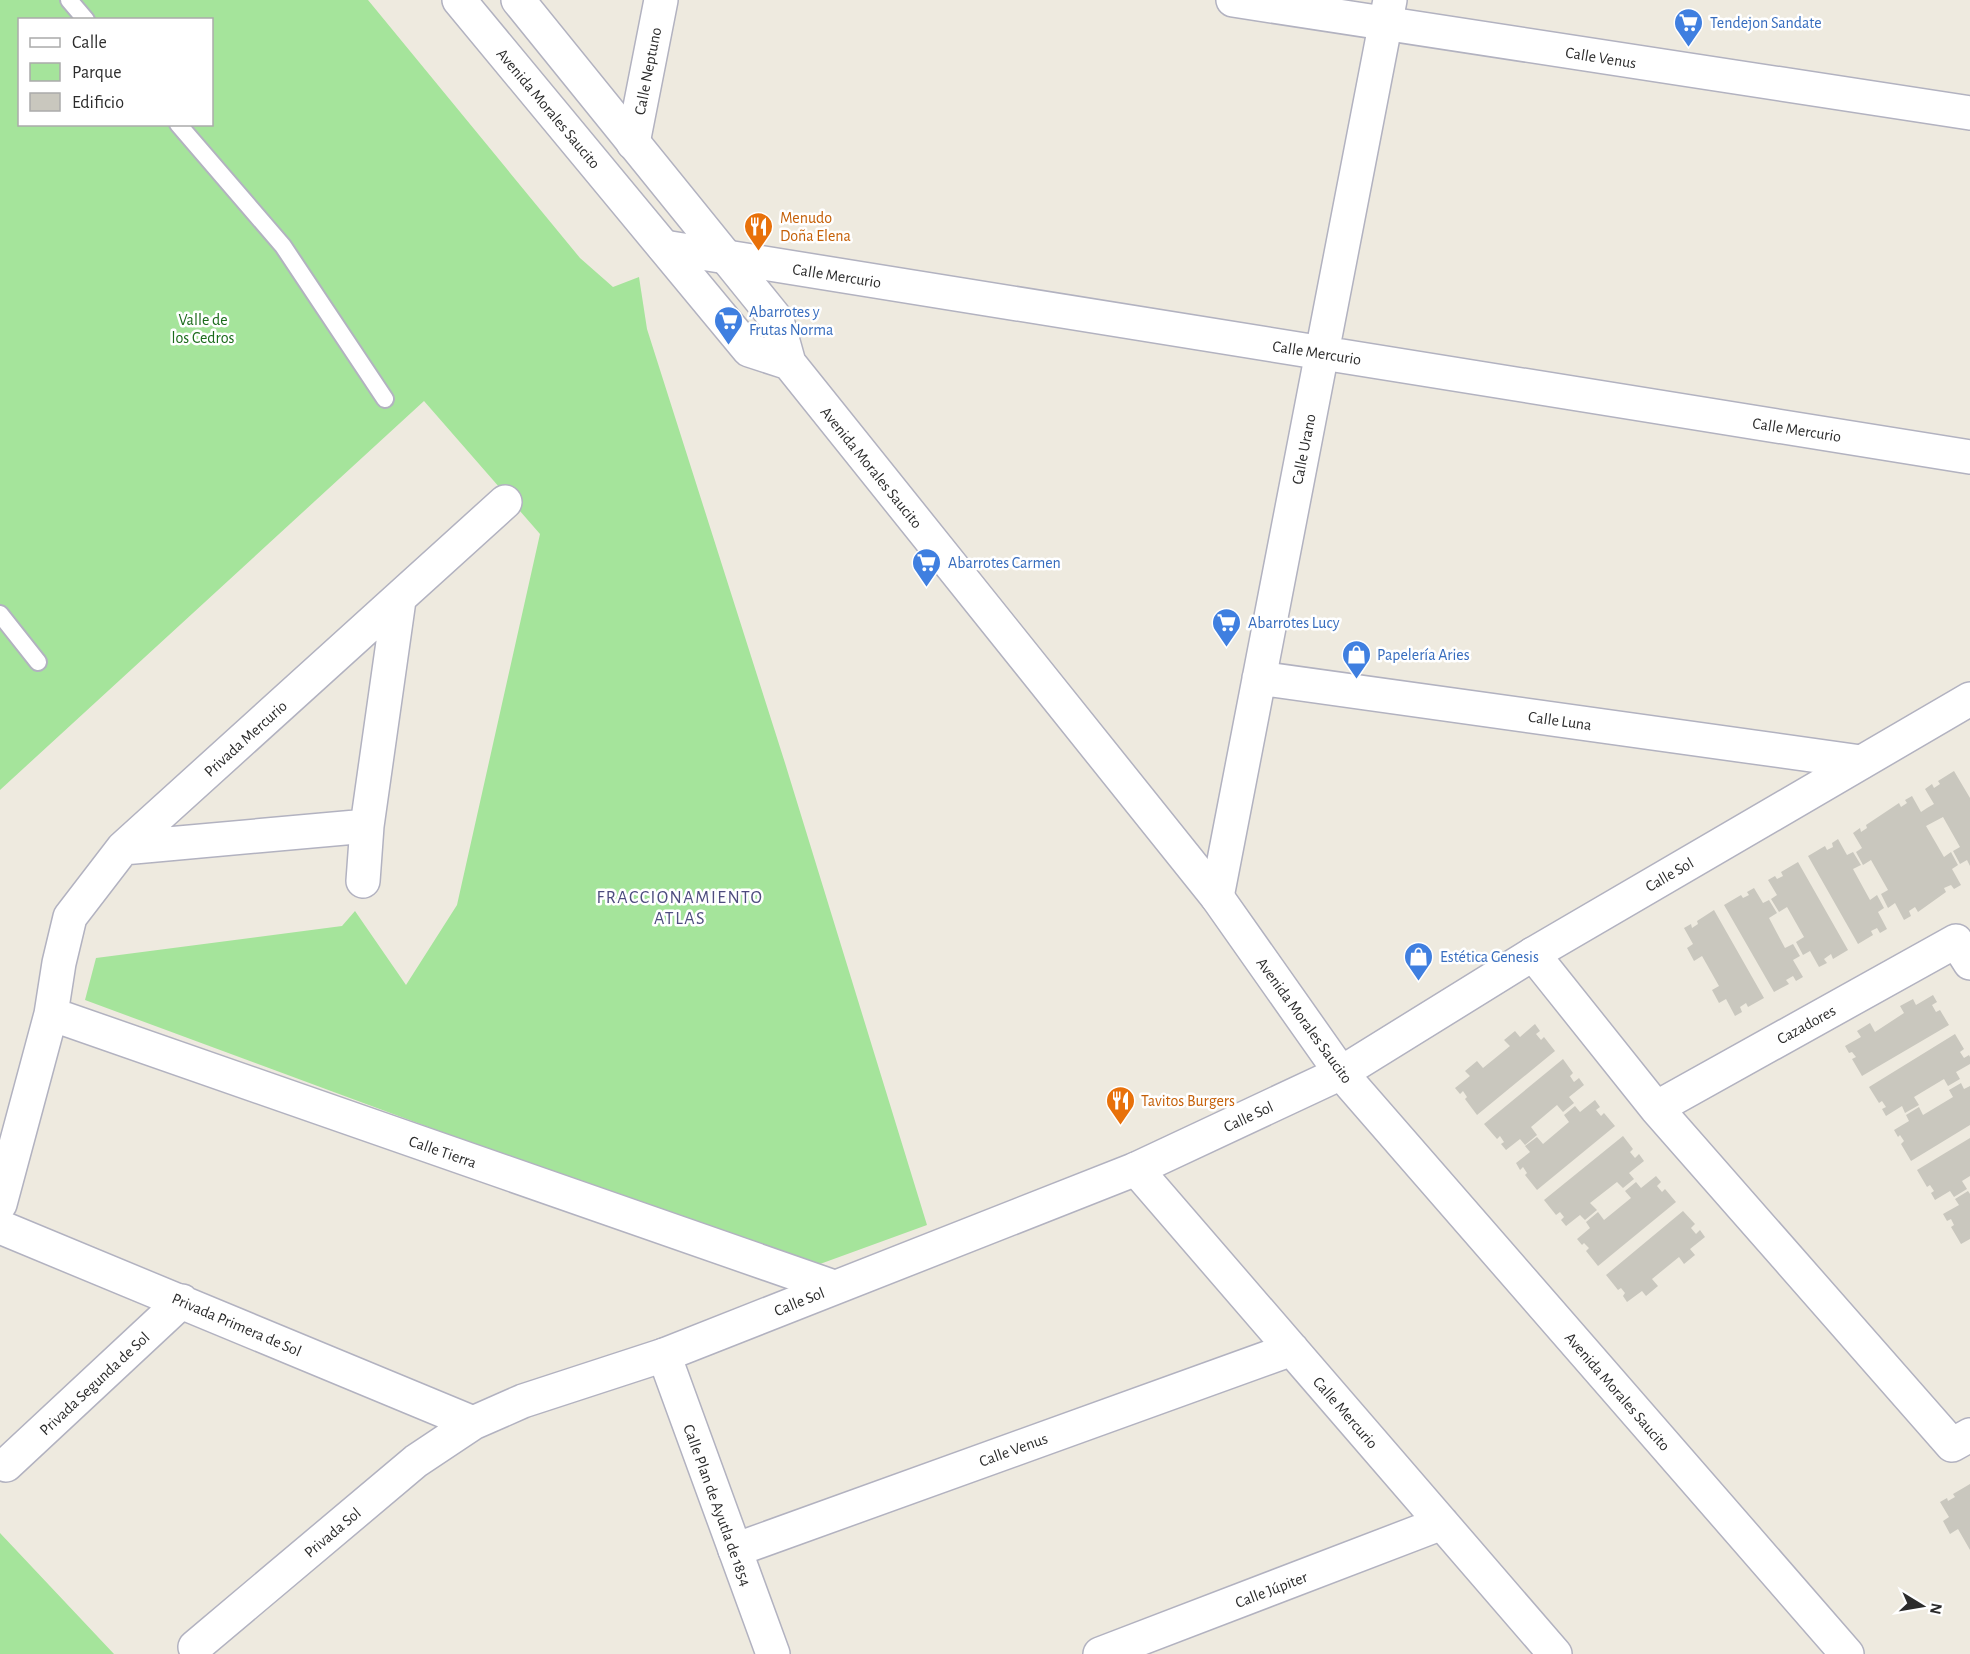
<svg xmlns="http://www.w3.org/2000/svg" width="1970" height="1654" font-family="'Alegreya Sans',sans-serif">
	<style>
		.green { fill: #a5e49b; fill-rule: evenodd }
		.building { fill: #c9c7be }
		.lines { fill: none; stroke-linecap: round; stroke-linejoin: round }
		.lane-casing { stroke: #b2b2c0; stroke-width: 20 }
		.street-casing { stroke: #b2b2c0; stroke-width: 36 }
		.secondary-casing { stroke: #b2b2c0; stroke-width: 36 }
		.lane { stroke: #fff; stroke-width: 16 }
		.street { stroke: #fff; stroke-width: 33 }
		.secondary { stroke: #fff; stroke-width: 33 }
		.labels { text-anchor: middle; stroke-width: 5; stroke-linejoin: round; paint-order: stroke }
		.shop-label { font-size: 16px; fill: #366cbe; stroke: #fff; text-anchor: start }
		.street-label { font-size: 16px; fill: #2c2c2c; stroke: #fff }
		.food-label { font-size: 16px; fill: #c56008; stroke: #fff; text-anchor: start }
		.park-label { font-size: 16px; fill: #1b6b1b; stroke: #fff }
		.neighbourhood-label { font-size: 18px; letter-spacing: 1.5px; fill: #4d4c7e; stroke: #fff }
	</style>
	<rect width="100%" height="100%" fill="#eeeadf"/>
	<!-- green -->
	<path class="green" d="M0,0H368L580,258L613,287L639,277L647,329L785,763L927,1225L809,1268L85,1000L96,958L342,926L355,911L406,985L457,905L540,534L424,401L0,790ZM20,20H212V124H20Z
		M0,1533L114,1654H0Z"/>
	<!-- building -->
	<path class="building" d="M1954,771L1970,798V866L1967,860L1960,864L1953,851L1960,847L1943,817L1926,826L1944,857L1951,852L1958,865L1952,869L1961,885L1954,889L1951,885L1944,888L1946,892L1918,912L1915,907L1909,911L1911,916L1904,920L1895,903L1888,908L1881,894L1888,890L1871,860L1863,865L1856,852L1862,848L1853,833L1860,828L1861,832L1867,828L1866,825L1899,803L1901,807L1907,803L1905,800L1912,796L1921,812L1927,808L1934,804L1925,789L1932,784L1934,788L1940,784L1938,781Z
		M1838,839L1847,855L1853,852L1861,865L1853,869L1870,900L1877,895L1884,908L1878,912L1887,929L1880,933L1877,928L1871,931L1873,935L1858,944L1808,856L1825,846L1827,850L1833,847L1832,843Z
		M1798,862L1848,950L1833,959L1831,954L1824,959L1827,963L1819,967L1810,951L1803,955L1796,942L1804,937L1787,907L1779,912L1771,899L1777,895L1768,880L1775,876L1777,879L1783,876L1781,872Z
		M1754,888L1763,903L1769,900L1777,913L1769,918L1785,948L1793,944L1800,956L1793,960L1803,977L1796,981L1793,976L1786,980L1789,984L1774,992L1724,905L1741,895L1743,898L1749,895L1747,892Z
		M1714,910L1764,998L1748,1007L1746,1003L1740,1007L1742,1012L1735,1016L1726,999L1719,1003L1712,990L1719,986L1702,956L1694,961L1687,948L1693,944L1684,928L1691,924L1692,928L1698,924L1697,921Z
		M1933,995L1937,1002L1932,1005L1936,1012L1940,1010L1949,1025L1862,1076L1852,1059L1856,1057L1852,1052L1849,1053L1845,1046L1861,1037L1857,1031L1870,1023L1875,1032L1904,1013L1900,1006L1913,999L1916,1005Z
		M1535,1024L1540,1031L1536,1034L1541,1040L1544,1037L1555,1051L1477,1115L1465,1099L1467,1097L1463,1091L1460,1094L1455,1088L1470,1076L1465,1071L1477,1061L1483,1068L1510,1046L1504,1040L1515,1031L1520,1037Z
		M1955,1034L1964,1049L1960,1052L1964,1058L1969,1055L1970,1057V1064L1956,1072L1960,1079L1948,1086L1944,1079L1914,1097L1919,1105L1905,1113L1902,1106L1886,1116L1882,1109L1886,1107L1882,1101L1879,1103L1869,1087Z
		M1563,1059L1573,1073L1570,1076L1574,1082L1579,1078L1584,1085L1569,1097L1574,1103L1563,1112L1557,1105L1531,1127L1537,1135L1525,1145L1520,1139L1506,1150L1501,1144L1504,1142L1500,1136L1497,1139L1484,1124Z
		M1961,1083L1964,1089L1970,1086V1125L1911,1161L1901,1144L1904,1141L1900,1135L1898,1137L1894,1130L1909,1121L1906,1115L1919,1107L1923,1115L1953,1097L1949,1090Z
		M1595,1100L1600,1107L1596,1110L1601,1116L1604,1113L1615,1126L1537,1190L1525,1175L1527,1173L1523,1167L1520,1170L1516,1163L1530,1152L1525,1146L1537,1137L1543,1144L1569,1122L1564,1115L1575,1106L1580,1112Z
		M1623,1136L1633,1149L1630,1152L1635,1158L1639,1154L1644,1161L1629,1173L1634,1179L1623,1188L1617,1182L1590,1203L1597,1210L1585,1220L1580,1215L1566,1226L1561,1220L1564,1217L1560,1212L1556,1215L1544,1200Z
		M1970,1138V1176L1962,1181L1967,1189L1954,1197L1950,1191L1935,1200L1931,1193L1934,1191L1930,1185L1927,1187L1917,1170Z
		M1656,1176L1661,1182L1657,1186L1662,1192L1665,1189L1676,1202L1598,1266L1586,1251L1589,1248L1584,1243L1582,1245L1577,1239L1590,1228L1586,1222L1598,1212L1604,1220L1631,1198L1625,1191L1636,1182L1641,1188Z
		M1968,1191L1970,1194V1239L1961,1244L1951,1227L1954,1225L1951,1219L1947,1221L1943,1214L1959,1205L1955,1199Z
		M1683,1211L1695,1224L1691,1228L1696,1234L1700,1230L1705,1237L1690,1249L1695,1255L1684,1264L1679,1257L1652,1279L1658,1286L1646,1296L1642,1291L1627,1302L1623,1296L1625,1293L1621,1288L1618,1290L1606,1275Z
		M1970,1484V1550L1958,1529L1950,1534L1943,1521L1949,1517L1940,1502L1947,1498L1948,1501L1955,1497L1953,1494Z"/>
	<g class="lines">
		<defs>
			<path id="lane" d="M69,0L86,20
				M178,124L283,246L385,399
				M0,614L38,662"/>
			<path id="street" d="M1233,0L1970,113
				M633,143L661,0
				M664,247L1970,457
				M1259,678L1861,762
				M123,848L367,826
				M363,881L367,826L399,600
				M1217,897L1390,0
				M1533,954L1656,1108L1952,1445L1970,1435
				M51,1014L834,1287
				M1656,1108L1956,941L1970,963
				M1136,1169L1555,1654
				M0,1204L51,1014L59,963L70,917L123,848L505,502
				M0,1227L473,1423
				M6,1465L182,1301
				M735,1550L1292,1349
				M195,1647L416,1461L473,1423L523,1401L664,1355
				M1100,1654L1442,1523"/>
			<path id="secondary" d="M459,0L749,350L789,363
				M518,0L777,320L789,363L1217,897L1341,1073L1847,1654
				M773,1654L664,1355L1136,1169L1341,1073L1533,954L1970,699"/>
		</defs>
		<!-- lane casing -->
		<use href="#lane" class="lane-casing"/>
		<!-- street casing -->
		<use href="#street" class="street-casing"/>
		<!-- secondary casing -->
		<use href="#secondary" class="secondary-casing"/>
		<!-- lane -->
		<use href="#lane" class="lane"/>
		<!-- street -->
		<use href="#street" class="street"/>
		<!-- secondary -->
		<use href="#secondary" class="secondary"/>
	</g>
	<!-- icons -->
	<defs>
		<symbol id="supermarket-pin" viewBox="-11 -11 22 30"><path d="M0 17L-7.5 6A9.5 9.5 0 1 1 7.5 6Z" fill="#3f7fe0" stroke="#fff"/><path d="M-6-5.5h2.5l.6 2H6L4.5 2H-2.5L-4.4-4H-6ZM-1.5 3.2a1.3 1.3 0 1 0 .1 0ZM3 3.2a1.3 1.3 0 1 0 .1 0Z" fill="#fff"/></symbol>
		<symbol id="restaurant-pin" viewBox="-11 -11 22 30"><path d="M0 17L-7.5 6A9.5 9.5 0 1 1 7.5 6Z" fill="#e8710a" stroke="#fff"/><path d="M-5-6h1v4h1v-4h1v4h1v-4h1v5L-1.5 .5V6h-2V.5L-5-1ZM5-6V6H3V1.5H1.5Q1.5-4 5-6Z" fill="#fff"/></symbol>
		<symbol id="shop-pin" viewBox="-11 -11 22 30"><path d="M0 17L-7.5 6A9.5 9.5 0 1 1 7.5 6Z" fill="#3f7fe0" stroke="#fff"/><path d="M-5-2.5h2.3a2.7 3.5 0 0 1 5.4 0H5L5.5 6h-11ZM-1.5-2.5h3a1.5 2.3 0 0 0-3 0Z" fill="#fff"/></symbol>
	</defs>
	<g fill-rule="evenodd">
		<use href="#supermarket-pin" x="1672" y="6" width="33" height="45"/>
		<use href="#restaurant-pin" x="742" y="210" width="33" height="45"/>
		<use href="#supermarket-pin" x="712" y="304" width="33" height="45"/>
		<use href="#supermarket-pin" x="910" y="546" width="33" height="45"/>
		<use href="#supermarket-pin" x="1210" y="606" width="33" height="45"/>
		<use href="#shop-pin" x="1340" y="638" width="33" height="45"/>
		<use href="#shop-pin" x="1402" y="940" width="33" height="45"/>
		<use href="#restaurant-pin" x="1104" y="1084" width="33" height="45"/>
	</g>
	<g class="labels">
		<!-- shop labels -->
		<g class="shop-label">
			<text x="1710" y="28">Tendejon Sandate</text>
			<text x="749" y="317">Abarrotes y<tspan x="749" dy="18">Frutas Norma</tspan></text>
			<text x="948" y="568">Abarrotes Carmen</text>
			<text x="1248" y="628">Abarrotes Lucy</text>
			<text x="1377" y="660">Papelería Aries</text>
			<text x="1440" y="962">Estética Genesis</text>
		</g>
		<!-- street labels -->
		<g class="street-label">
			<text transform="translate(1601 57) rotate(9)" y="6">Calle Venus</text>
			<text transform="translate(647 71) rotate(-79)" y="6">Calle Neptuno</text>
			<text transform="translate(549 108) rotate(50)" y="6">Avenida Morales Saucito</text>
			<text transform="translate(837 275) rotate(9)" y="6">Calle Mercurio</text>
			<text transform="translate(1317 352) rotate(9)" y="6">Calle Mercurio</text>
			<text transform="translate(1797 429) rotate(9)" y="6">Calle Mercurio</text>
			<text transform="translate(1303 449) rotate(-79)" y="6">Calle Urano</text>
			<text transform="translate(872 467) rotate(51)" y="6">Avenida Morales Saucito</text>
			<text transform="translate(1560 720) rotate(8)" y="6">Calle Luna</text>
			<text transform="translate(245 738) rotate(-42)" y="6">Privada Mercurio</text>
			<text transform="translate(1669 874) rotate(-30)" y="6">Calle Sol</text>
			<text transform="translate(1305 1020) rotate(54)" y="6">Avenida Morales Saucito</text>
			<text transform="translate(1806 1024) rotate(-29)" y="6">Cazadores</text>
			<text transform="translate(1248 1116) rotate(-25)" y="6">Calle Sol</text>
			<text transform="translate(443 1151) rotate(19)" y="6">Calle Tierra</text>
			<text transform="translate(799 1301) rotate(-22)" y="6">Calle Sol</text>
			<text transform="translate(237 1324) rotate(23)" y="6">Privada Primera de Sol</text>
			<text transform="translate(94 1383) rotate(-43)" y="6">Privada Segunda de Sol</text>
			<text transform="translate(1618 1391) rotate(49)" y="6">Avenida Morales Saucito</text>
			<text transform="translate(1346 1412) rotate(49)" y="6">Calle Mercurio</text>
			<text transform="translate(1013 1449) rotate(-20)" y="6">Calle Venus</text>
			<text transform="translate(718 1505) rotate(70)" y="6">Calle Plan de Ayutla de 1854</text>
			<text transform="translate(332 1532) rotate(-40)" y="6">Privada Sol</text>
			<text transform="translate(1271 1589) rotate(-21)" y="6">Calle Júpiter</text>
		</g>
		<!-- food labels -->
		<g class="food-label">
			<text x="780" y="223">Menudo<tspan x="780" dy="18">Doña Elena</tspan></text>
			<text x="1141" y="1106">Tavitos Burgers</text>
		</g>
		<!-- park labels -->
		<g class="park-label">
			<text x="203" y="325">Valle de<tspan x="203" dy="18">los Cedros</tspan></text>
		</g>
		<!-- neighbourhood labels -->
		<g class="neighbourhood-label">
			<text x="680" y="903">FRACCIONAMIENTO<tspan x="680" dy="21">ATLAS</tspan></text>
		</g>
	</g>
	<!-- legend -->
	<rect x="18" y="18" width="195" height="108" fill="#ffffff" stroke="#ababab" stroke-width="1.5"/>
	<rect x="30" y="38" width="30" height="9" fill="#ffffff" stroke="#ababab" stroke-width="1.5"/>
	<text x="72" y="48" font-size="18" fill="#2c2c2c">Calle</text>
	<rect x="30" y="63" width="30" height="18" fill="#a5e49b" stroke="#ababab" stroke-width="1.5"/>
	<text x="72" y="78" font-size="18" fill="#2c2c2c">Parque</text>
	<rect x="30" y="93" width="30" height="18" fill="#c9c7be" stroke="#ababab" stroke-width="1.5"/>
	<text x="72" y="108" font-size="18" fill="#2c2c2c">Edificio</text>
	<!-- north arrow -->
	<g transform="translate(1922 1606) rotate(101)" stroke="#ffffff" stroke-width="4.5" paint-order="stroke">
	<path d="M0-4.5L10 22L0 15L-10 22Z" fill="#2c2c2c"/>
	<text y="-9" font-size="16" font-weight="bold" text-anchor="middle" fill="#2c2c2c">N</text>
	</g>
</svg>
